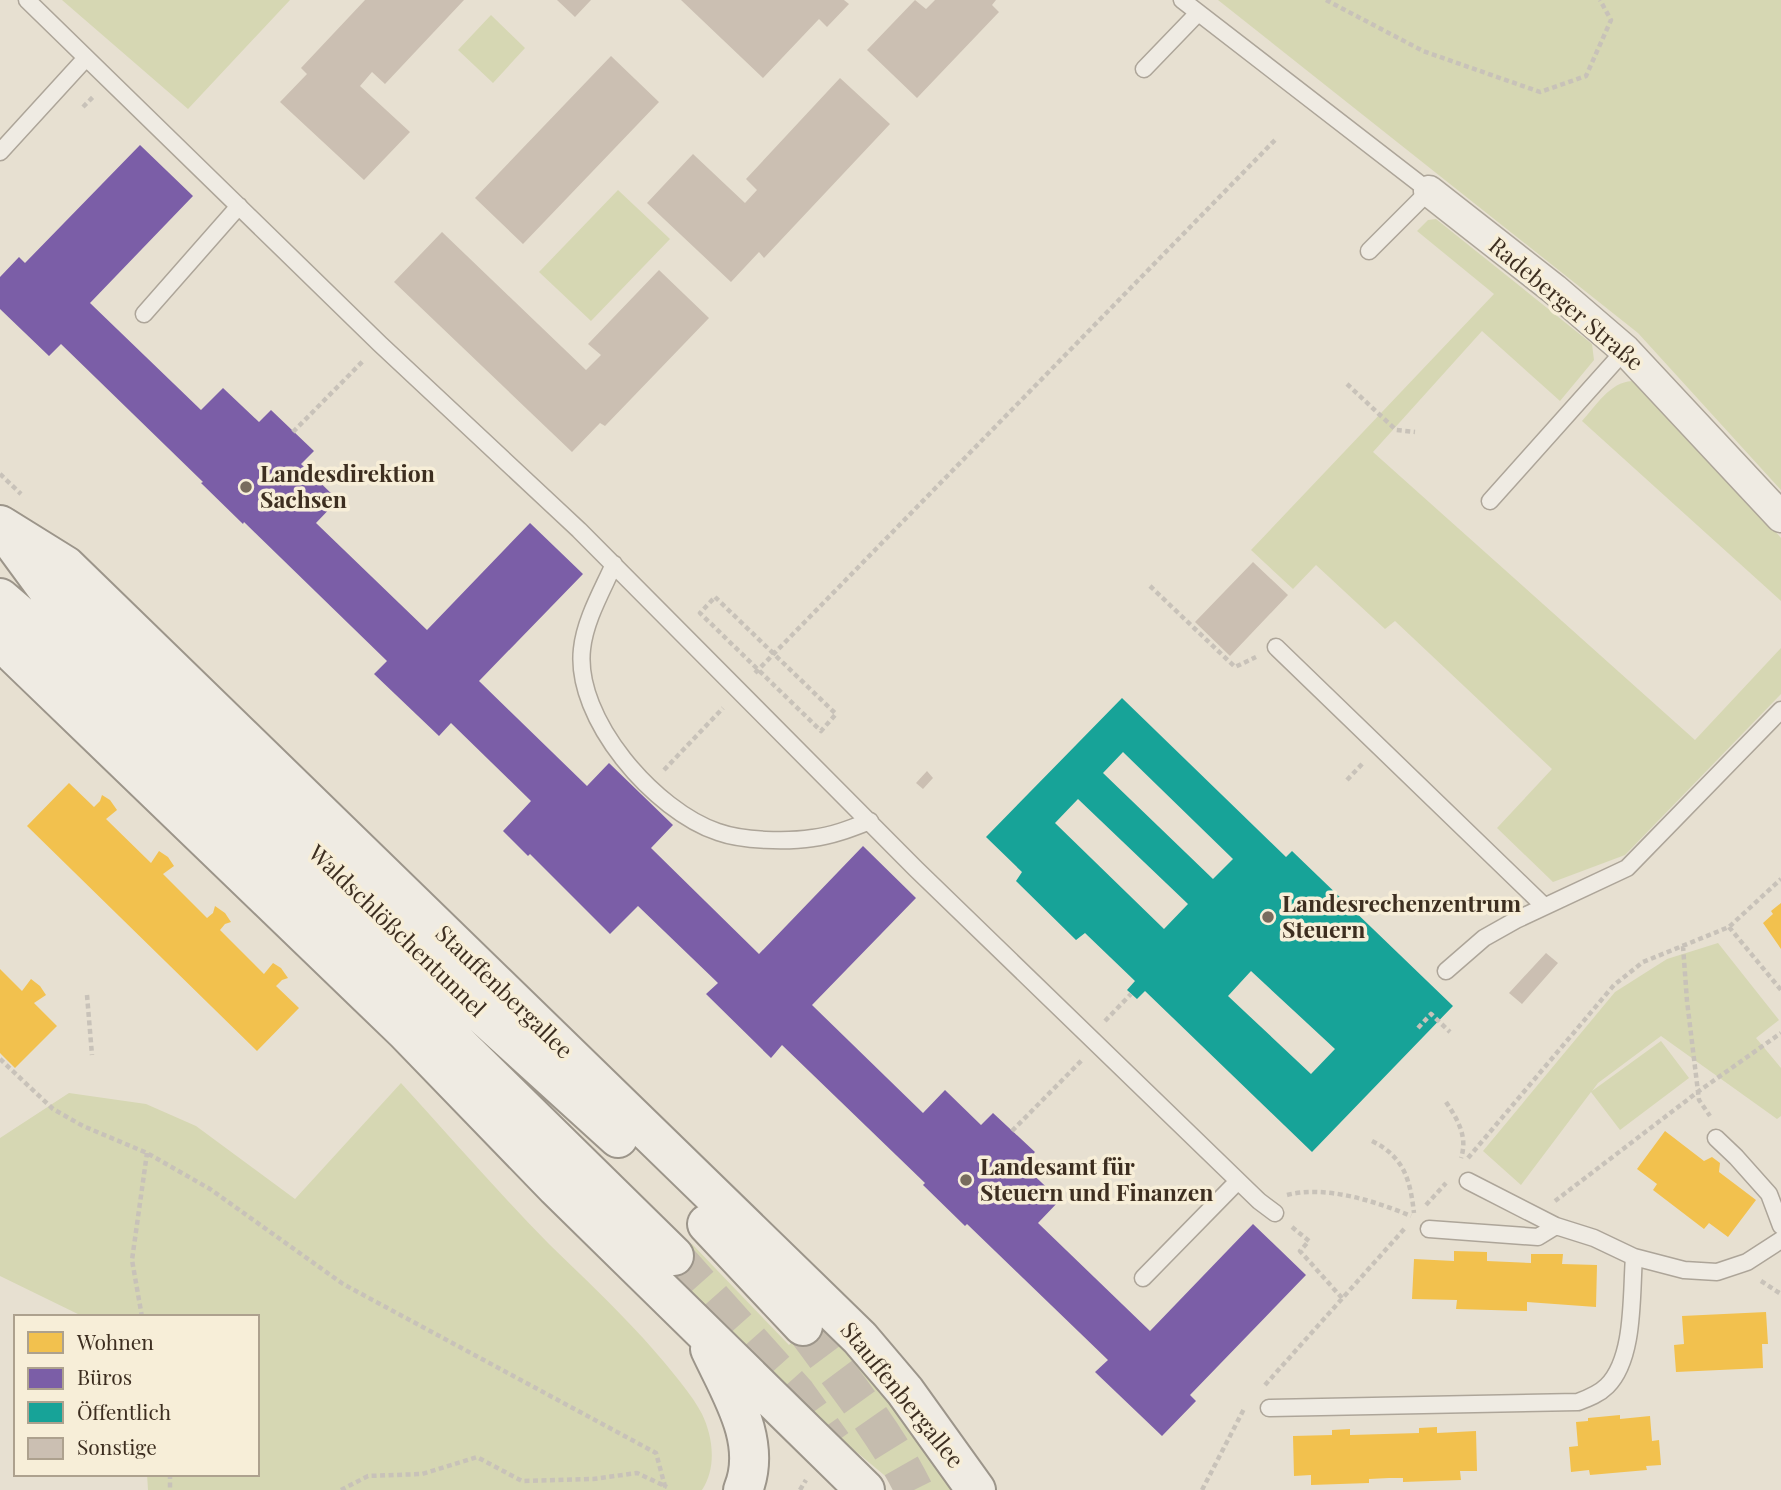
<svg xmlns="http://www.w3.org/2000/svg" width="1781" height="1490" font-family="'Playfair Display',serif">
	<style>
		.green { fill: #d6d7b3 }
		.homes { fill: #f2c14e }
		.offices { fill: #7b5ea7 }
		.public { fill: #17a398; fill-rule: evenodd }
		.building { fill: #cbbfb2 }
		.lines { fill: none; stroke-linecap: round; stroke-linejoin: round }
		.secondary-tunnel { stroke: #c5bcae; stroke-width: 38; stroke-dasharray: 38 19; stroke-linecap: butt }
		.lane-casing { stroke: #ada599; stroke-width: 19 }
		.street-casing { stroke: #ada599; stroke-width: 33 }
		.secondary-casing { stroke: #9c958a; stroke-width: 42 }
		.path { stroke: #c8c2b9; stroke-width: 4.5; stroke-dasharray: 5 3.5; stroke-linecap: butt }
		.lane { stroke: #efebe3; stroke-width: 16 }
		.street { stroke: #efebe3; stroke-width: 30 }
		.secondary { stroke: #efebe3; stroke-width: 38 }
		.poi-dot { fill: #786c5e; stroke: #f7eed8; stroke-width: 2.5 }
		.labels { text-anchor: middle; stroke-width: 7; stroke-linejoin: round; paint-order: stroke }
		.street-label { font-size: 23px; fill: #3d2e20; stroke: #f7eed8 }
		.poi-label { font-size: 23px; font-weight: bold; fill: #3d2e20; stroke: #f7eed8; text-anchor: start }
	</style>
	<rect width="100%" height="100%" fill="#e7e0d1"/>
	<!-- green -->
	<path class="green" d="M62,0H290L188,109Z
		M1218,0H1781V490L1638,333Z
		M491,15L525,48L493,83L458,50Z
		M618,190L670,239L591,321L539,272Z
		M1436,219L1592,344L1594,360L1560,401L1482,331L1373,452L1695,740L1781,648V694L1625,855L1553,882L1497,828L1552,769L1395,621L1385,629L1316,565L1293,589L1251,550L1494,294L1417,231L1428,220Z
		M1632,381L1743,495L1781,538V601L1582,421C1596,406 1610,382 1632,381Z
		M1718,943L1779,1020L1756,1038L1781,1068V1116L1777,1119L1661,1036L1598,1083L1592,1091L1661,1041L1689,1078L1620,1130L1591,1092L1521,1185L1483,1151L1615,992L1667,959Z
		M401,1083C450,1137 498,1192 549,1244C588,1282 629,1320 664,1362C677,1378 692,1395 702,1414C713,1437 717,1467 702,1490H148L147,1474H257V1317H84L0,1276V1138L69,1093L146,1104L196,1126L295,1199Z
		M692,1244L789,1345L822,1315L863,1357L955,1490H902L829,1429L666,1271Z"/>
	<!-- homes -->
	<path class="homes" d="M69,783L94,807L100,801L102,795L110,800L117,810L106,819L151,863L159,851L168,857L174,866L163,874L207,918L213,913L215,906L225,913L231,922L225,924L220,930L264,974L273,963L281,968L288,978L282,980L276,986L299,1008L257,1051L27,826Z
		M1781,903V949L1763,923L1773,914L1771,911Z
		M0,969L22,991L31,979L40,986L46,995L34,1003L57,1026L15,1068L0,1053Z
		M1665,1131L1704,1161L1712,1157L1720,1163L1719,1172L1756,1200L1728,1237L1709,1223L1704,1229L1653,1190L1657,1184L1637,1169Z
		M1454,1251L1487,1252V1261L1531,1263V1254H1563L1562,1264L1597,1265L1596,1307L1527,1302V1311L1456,1309L1457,1300L1412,1299L1414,1259L1454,1261Z
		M1766,1312L1768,1344H1762L1763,1368L1676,1372L1674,1345L1684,1344L1682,1316Z
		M1620,1415V1419L1650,1416L1652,1441L1659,1440L1661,1465L1646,1466L1647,1470L1590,1475L1589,1470L1571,1472L1569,1447L1578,1446L1576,1422L1588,1421V1418Z
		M1437,1427V1433L1476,1431L1477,1471H1460L1461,1480L1403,1482V1478H1389L1369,1479V1483L1311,1485V1475L1294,1476L1293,1436L1332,1435V1430L1350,1429V1435L1419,1433V1428Z"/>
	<!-- offices -->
	<path class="offices" d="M140,145L193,196L90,303L201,410L223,388L259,422L271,410L314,451L301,464L338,500L316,523L427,630L530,523L583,574L479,681L587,786L609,763L673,825L651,848L759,954L863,846L916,898L812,1005L923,1113L945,1090L981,1125L993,1113L1035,1152L1023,1165L1060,1200L1038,1223L1150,1331L1253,1224L1306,1275L1190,1395L1196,1401L1162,1436L1095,1372L1108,1360L967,1224L965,1226L923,1185L925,1183L782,1045L771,1058L706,994L718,983L638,906L610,934L530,854L528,856L503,831L531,801L451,723L439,736L374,674L387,661L244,522L243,524L201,483L203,482L61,344L49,356L0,309V277L19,257L25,263Z"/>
	<!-- public -->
	<path class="public" d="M1122,698L1286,857L1292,851L1453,1006L1312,1152L1145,991L1137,999L1127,990L1135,981L1085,933L1076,940L1016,881L1022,872L986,837ZM1123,752L1233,859L1213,879L1103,773ZM1078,799L1188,904L1164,929L1055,823ZM1251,971L1335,1049L1311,1074L1228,996Z"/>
	<!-- building -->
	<path class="building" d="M365,0H464L385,84L372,72L360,86L410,132L364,180L280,102L307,74L301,68Z
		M557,0H591L575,17Z
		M681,0H844L849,4L827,27L819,19L763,78Z
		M915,0L926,9L935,0H996L992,5L999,12L917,98L867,50Z
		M611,56L659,102L523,244L475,198Z
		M840,78L890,124L764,258L759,252L731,282L647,203L693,154L745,203L757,190L746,179Z
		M442,232L586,370L601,355L588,344L659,270L709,318L605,426L600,423L572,452L394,282Z
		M1253,562L1288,595L1230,656L1195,622Z
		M927,771L933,778L923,789L916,783Z
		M1546,953L1558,963L1522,1004L1509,993Z"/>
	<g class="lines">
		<!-- secondary-tunnel -->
		<path class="secondary-tunnel" d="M674,1256L797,1394L833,1444
			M803,1326C842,1380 885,1431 914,1490"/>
		<defs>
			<path id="lane" d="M27,0L380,344L579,530L916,869L1259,1201L1275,1213
				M1182,0L1429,191L1369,251
				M1144,69L1198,13
				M0,152L86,58
				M144,314L239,206
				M1490,501L1625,350
				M614,564C602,591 585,620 582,649C574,719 655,811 718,832C743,841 787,842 813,838C832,836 852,828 870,821
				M1276,647L1544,906
				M1446,971L1484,938L1516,920L1627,868L1781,710
				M1716,1138L1736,1157L1769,1194L1781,1226
				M1468,1181L1556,1226L1594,1238L1634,1257L1684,1270L1717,1272L1747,1262L1781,1240
				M1429,1229L1538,1237L1556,1226
				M1143,1278L1238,1181
				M1269,1408L1578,1402C1589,1398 1599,1394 1607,1386C1635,1358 1631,1295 1634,1257"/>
			<path id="street" d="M1429,191L1554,289L1625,350L1781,517"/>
			<path id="secondary" d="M0,525L66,566L860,1338L905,1391L976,1490
				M11,540L47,589L477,1010L618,1138
				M0,598L28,622L674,1256
				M0,633L15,655L405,1031L556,1187L865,1490
				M707,1224L803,1326
				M710,1349C730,1392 763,1442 743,1490"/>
		</defs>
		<!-- lane casing -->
		<use href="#lane" class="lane-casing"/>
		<!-- street casing -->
		<use href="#street" class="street-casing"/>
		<!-- secondary casing -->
		<use href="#secondary" class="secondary-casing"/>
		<!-- path -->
		<path class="path" d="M1326,0L1423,51L1540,92L1586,76L1611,20L1600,0
			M83,107L95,95
			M1347,384L1396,430L1415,432
			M293,432L364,360
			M0,474L21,494
			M1150,586L1235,667L1256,657
			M715,597L836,714L821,731L700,613Z
			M755,673L1275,140
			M664,770L723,708
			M1347,780L1363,763
			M1729,927L1781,990
			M1683,946L1687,1001L1699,1100L1710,1116
			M87,995L92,1055
			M1105,1021L1131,994
			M1418,1028L1431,1014L1450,1032
			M0,1059L53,1109L83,1126L147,1153L210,1189L343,1284L656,1453L666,1490
			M1446,1102C1458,1120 1468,1137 1461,1158
			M1012,1131L1082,1060
			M1372,1141C1404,1157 1410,1179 1414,1213
			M1468,1158L1614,985L1643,962L1729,927L1781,879
			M1287,1195C1325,1185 1375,1201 1411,1216
			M1555,1201L1699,1091L1781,1033
			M1426,1205L1446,1183
			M1292,1227L1309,1241L1300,1251L1342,1298
			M1761,1281L1781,1294
			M142,1317L132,1260L147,1153
			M1265,1385L1406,1227
			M170,1474V1490
			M341,1490L368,1476L422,1474L477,1457L522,1481L593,1479L637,1473L667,1487
			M800,1490L806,1480
			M1202,1490L1245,1407"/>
		<!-- lane -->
		<use href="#lane" class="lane"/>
		<!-- street -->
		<use href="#street" class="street"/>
		<!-- secondary -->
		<use href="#secondary" class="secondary"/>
	</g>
	<!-- markers -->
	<g class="poi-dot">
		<circle cx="246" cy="487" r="7"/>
		<circle cx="1268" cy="917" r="7"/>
		<circle cx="966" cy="1180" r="7"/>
	</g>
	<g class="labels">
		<!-- street labels -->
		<g class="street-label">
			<text transform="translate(1566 304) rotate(40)" y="8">Radeberger Straße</text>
			<text transform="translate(397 931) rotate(44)" y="8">Waldschlößchentunnel</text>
			<text transform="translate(504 992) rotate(44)" y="8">Stauffenbergallee</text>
			<text transform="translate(902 1395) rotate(51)" y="8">Stauffenbergallee</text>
		</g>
		<!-- poi labels -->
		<g class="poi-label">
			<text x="260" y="482">Landesdirektion<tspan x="260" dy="26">Sachsen</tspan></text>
			<text x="1282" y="912">Landesrechenzentrum<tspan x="1282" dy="26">Steuern</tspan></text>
			<text x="980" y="1175">Landesamt für<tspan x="980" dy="26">Steuern und Finanzen</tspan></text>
		</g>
	</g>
	<!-- legend -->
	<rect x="14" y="1315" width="245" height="161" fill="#f7eed8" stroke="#ada18e" stroke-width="2"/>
	<rect x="28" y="1332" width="35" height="21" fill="#f2c14e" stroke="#ada18e" stroke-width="2"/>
	<text x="77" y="1350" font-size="21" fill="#3d2e20">Wohnen</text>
	<rect x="28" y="1368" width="35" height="21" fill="#7b5ea7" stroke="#ada18e" stroke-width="2"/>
	<text x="77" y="1385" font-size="21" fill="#3d2e20">Büros</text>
	<rect x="28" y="1402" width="35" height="21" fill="#17a398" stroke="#ada18e" stroke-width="2"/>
	<text x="77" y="1420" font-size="21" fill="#3d2e20">Öffentlich</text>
	<rect x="28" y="1438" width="35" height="21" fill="#cbbfb2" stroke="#ada18e" stroke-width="2"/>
	<text x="77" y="1455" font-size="21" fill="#3d2e20">Sonstige</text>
</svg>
